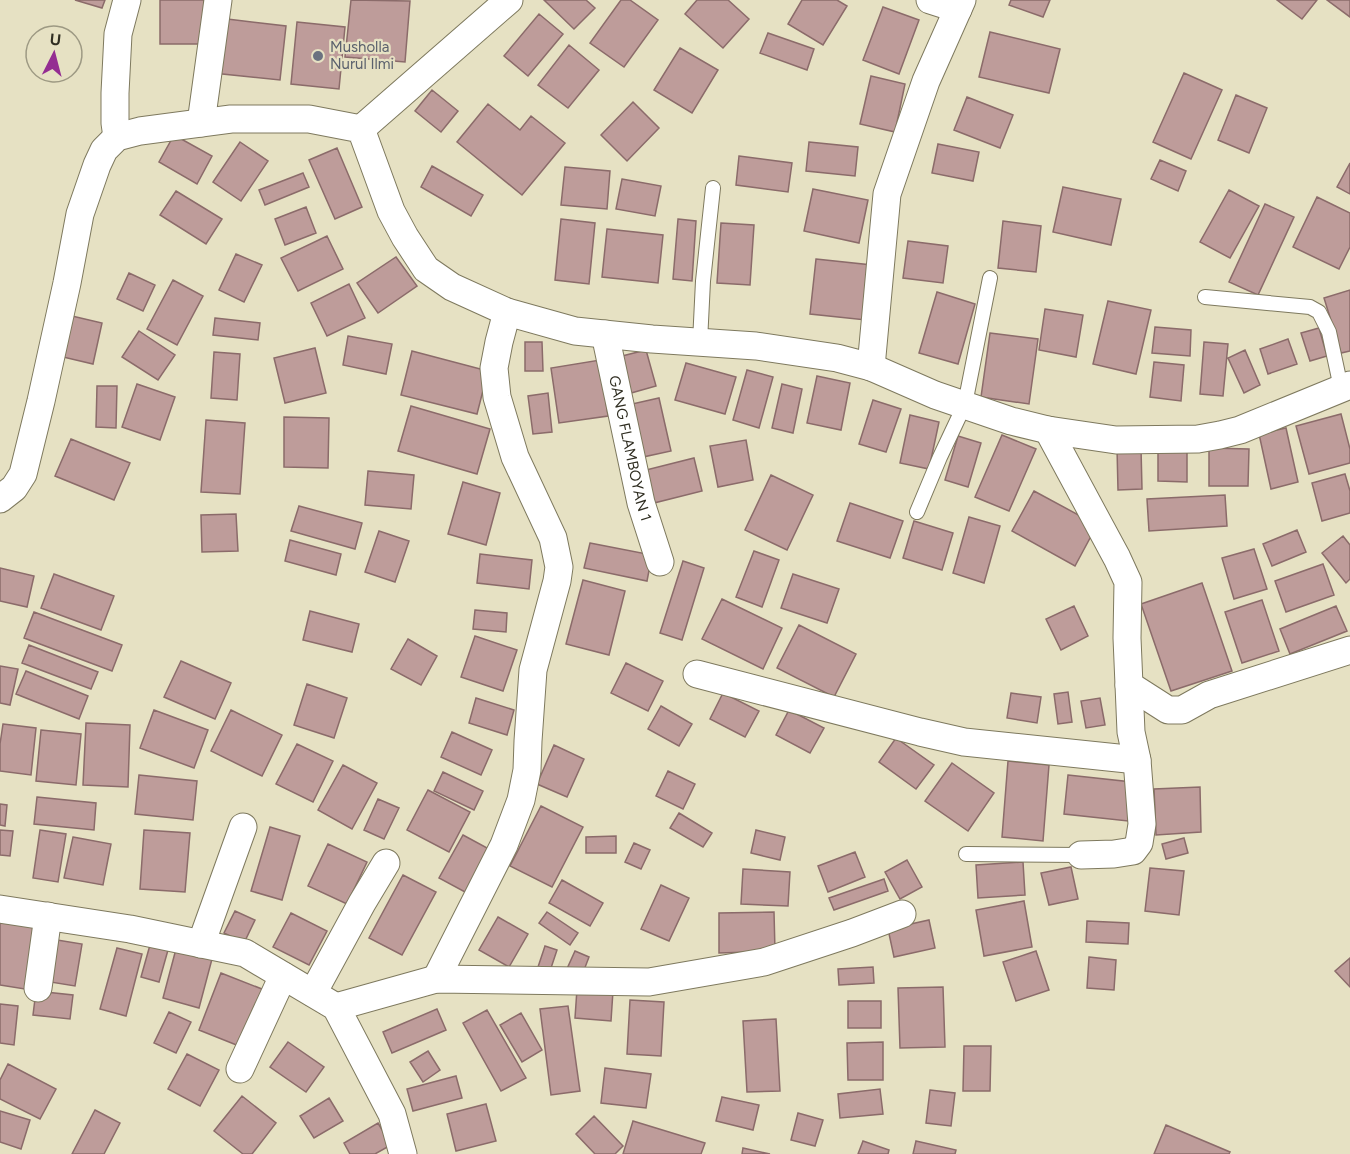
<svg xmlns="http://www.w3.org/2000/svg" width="1350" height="1154" font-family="Figtree,sans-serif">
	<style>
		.building { fill: #be9c9a; stroke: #8b6b6a; stroke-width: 1.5 }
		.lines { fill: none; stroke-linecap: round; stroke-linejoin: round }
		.lane-casing { stroke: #7e795e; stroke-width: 16 }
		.street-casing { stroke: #7e795e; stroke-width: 29 }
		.lane { stroke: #fff; stroke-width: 14 }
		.street { stroke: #fff; stroke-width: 27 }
		.worship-dot { fill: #6b7280; stroke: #e6e1c3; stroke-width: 2 }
		.labels { text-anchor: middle; stroke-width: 4.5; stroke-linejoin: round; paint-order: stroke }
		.worship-label { font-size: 15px; fill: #5b616d; stroke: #e6e1c3; text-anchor: start }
		.street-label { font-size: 15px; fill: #302e22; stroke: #e6e1c3 }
	</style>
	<rect width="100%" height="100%" fill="#e6e1c3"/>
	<!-- building -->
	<path class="building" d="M75,0H105L102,8Z
		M160,0H204V44H160Z
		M351,0L410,1L405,62L345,57Z
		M544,0H586L595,8L574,29Z
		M621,0H630L658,20L624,67L590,43Z
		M697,0H728L749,19L723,48L685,14Z
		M802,0H837L847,6L823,45L788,24Z
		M1011,0H1050L1043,17L1009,5Z
		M1277,0H1317L1302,19Z
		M1327,0H1350V17Z
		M883,7L919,20L899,74L863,60Z
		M539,14L563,34L528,76L504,56Z
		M219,18L286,26L280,80L213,73Z
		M297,22L345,27L339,89L291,84Z
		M990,32L1060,49L1049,93L979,77Z
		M768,33L814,49L807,70L760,53Z
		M569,45L599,70L568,108L538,85Z
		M680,48L718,70L692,113L654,90Z
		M1184,73L1222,90L1191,159L1153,142Z
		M871,76L905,84L895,132L860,124Z
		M432,90L458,111L441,132L415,111Z
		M1236,95L1267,108L1249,153L1218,140Z
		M967,97L1013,115L1000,148L954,130Z
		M633,102L659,128L627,161L601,135Z
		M488,104L520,130L531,116L565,143L522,195L457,142Z
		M174,135L212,156L197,184L159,162Z
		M240,142L268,161L241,201L213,182Z
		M809,142L858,147L855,176L806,171Z
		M938,144L979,152L973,181L932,173Z
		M337,148L362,207L335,219L309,160Z
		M739,156L792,163L788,192L736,185Z
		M1160,160L1186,171L1178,191L1151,179Z
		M1350,163V194L1337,187Z
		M432,166L483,195L471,216L421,187Z
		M565,167L610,171L607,209L561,205Z
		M303,173L309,187L265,205L259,190Z
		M622,179L661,186L655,216L616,209Z
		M1063,187L1121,199L1111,245L1053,232Z
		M813,189L868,200L859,243L804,231Z
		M1229,190L1259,206L1230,258L1200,242Z
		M176,191L222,219L206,244L160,215Z
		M1317,197L1350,213V247L1339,269L1293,247Z
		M1265,204L1294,217L1258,295L1229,282Z
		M306,207L316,233L285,245L275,219Z
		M561,219L595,223L589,284L555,280Z
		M678,219L696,221L692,281L673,279Z
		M1003,221L1041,226L1036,272L998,268Z
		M721,223L754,225L750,285L717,283Z
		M607,229L663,235L658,283L602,277Z
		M327,236L343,269L298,291L281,258Z
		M908,241L948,246L943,283L903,278Z
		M236,254L262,265L244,302L219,290Z
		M396,257L417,286L378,313L357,283Z
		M816,259L872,265L866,320L810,314Z
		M129,273L155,285L143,311L117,299Z
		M173,280L203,296L177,345L147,329Z
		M349,284L365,318L327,336L311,303Z
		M1350,290V351L1341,353L1324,298Z
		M937,292L975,304L958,364L919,353Z
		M1108,301L1151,310L1136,374L1093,364Z
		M1045,309L1083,315L1076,357L1039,350Z
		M72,316L102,323L93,364L63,357Z
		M215,318L260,323L258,340L213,335Z
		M1155,327L1191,330L1190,356L1152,353Z
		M1319,328L1327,356L1310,361L1301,333Z
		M139,331L175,355L158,380L122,357Z
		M990,333L1038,339L1029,404L981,397Z
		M348,336L392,344L386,374L343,365Z
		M1288,339L1297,364L1268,374L1260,349Z
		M525,342H542L543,371H525Z
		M1204,342L1228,344L1223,396L1200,394Z
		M315,348L326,393L285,403L274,358Z
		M646,350L656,386L624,395L614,358Z
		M1245,350L1260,385L1244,393L1228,358Z
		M412,351L488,371L477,414L401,395Z
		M214,352L240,354L237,400L211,398Z
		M600,360L608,416L559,423L551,368Z
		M1154,362L1184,365L1181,401L1150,397Z
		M686,363L736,377L725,414L675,400Z
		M747,370L773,377L759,428L733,420Z
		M817,376L850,383L841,430L807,423Z
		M137,384L175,397L160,440L122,427Z
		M782,384L802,389L793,433L772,428Z
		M97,386H117L116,428L96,427Z
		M548,393L552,432L533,434L528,396Z
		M659,398L671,451L643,457L632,404Z
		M873,400L901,409L886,452L859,444Z
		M411,406L490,429L477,474L398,451Z
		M1341,414L1350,449V463L1309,474L1296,426Z
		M910,415L939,422L929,469L900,463Z
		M284,417L329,418L328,468L284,467Z
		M206,420L245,423L240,494L201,492Z
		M1286,428L1298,482L1271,489L1259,434Z
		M1002,435L1036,449L1009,511L975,497Z
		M958,436L981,443L968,487L945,480Z
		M71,439L130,463L114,500L55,476Z
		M746,440L753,480L718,487L710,446Z
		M1158,447L1187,448V482L1158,481Z
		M1117,448H1141L1142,489L1118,490Z
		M1209,448L1249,449L1248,486H1209Z
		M694,458L702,491L654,503L646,470Z
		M368,471L414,475L411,509L365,505Z
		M1345,474L1350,491V513L1322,521L1312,483Z
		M771,475L813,495L787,550L745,530Z
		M463,482L500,493L486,545L448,534Z
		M1034,491L1097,525L1075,566L1012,531Z
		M1225,495L1227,526L1149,531L1147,499Z
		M850,503L903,521L890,558L837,541Z
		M299,506L362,523L355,549L291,531Z
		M236,514L238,551L202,552L201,515Z
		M969,517L1000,526L984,583L953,573Z
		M914,521L953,533L942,570L903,558Z
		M1297,530L1306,552L1272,566L1263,544Z
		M379,531L409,541L395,582L365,572Z
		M1343,536L1350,545V579L1346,583L1322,553Z
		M290,540L341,554L336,575L285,561Z
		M590,543L652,555L647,581L584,568Z
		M1254,549L1267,589L1234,599L1222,558Z
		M754,551L779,560L762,607L736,597Z
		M480,554L532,560L529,589L477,583Z
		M683,561L704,568L682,640L660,633Z
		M1323,564L1334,595L1286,612L1275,581Z
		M0,568L34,576L27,607L0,601Z
		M54,574L114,596L101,630L41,608Z
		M793,574L839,589L827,623L781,608Z
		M583,580L625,591L609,655L566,644Z
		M1202,583L1232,671L1171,691L1141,604Z
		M722,599L782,628L763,669L702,639Z
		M1262,600L1279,651L1242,663L1225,612Z
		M1074,606L1088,636L1061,650L1046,619Z
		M1336,606L1347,631L1290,654L1280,629Z
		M475,610L507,613L506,632L473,629Z
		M310,611L359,624L352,652L303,640Z
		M34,612L122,645L112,671L24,638Z
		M799,625L856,654L834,697L777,668Z
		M475,636L517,650L503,691L461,677Z
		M408,639L437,656L421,685L391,669Z
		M29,645L98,672L91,689L22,663Z
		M181,661L231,683L215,719L164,697Z
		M626,663L663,681L648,711L611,693Z
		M0,666L18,669L10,705L0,703Z
		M26,671L88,696L79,719L16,694Z
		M307,684L347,698L334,738L294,725Z
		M1068,692L1072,722L1058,724L1054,694Z
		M723,693L759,711L745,737L710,719Z
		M1011,693L1041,697L1037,723L1007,718Z
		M476,698L514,710L507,735L469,723Z
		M1100,698L1105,725L1086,728L1081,701Z
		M661,706L692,724L679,746L648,729Z
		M154,710L208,730L194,768L140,748Z
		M231,710L282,735L262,776L211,751Z
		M789,710L824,728L810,753L776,735Z
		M86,723L130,725L128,787L83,785Z
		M3,724L36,728L31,775L0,771V744Z
		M41,730L81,734L76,785L36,781Z
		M452,732L492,750L481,775L441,757Z
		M896,738L934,765L916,789L879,762Z
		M297,744L333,761L313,802L276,784Z
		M554,745L584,759L567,797L537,784Z
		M1008,761L1049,765L1043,841L1002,837Z
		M952,763L994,793L968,831L925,801Z
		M343,765L377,783L352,829L318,810Z
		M668,771L695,784L683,809L656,796Z
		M443,772L483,791L474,810L434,791Z
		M139,775L197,781L193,820L135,814Z
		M1068,775L1132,782L1128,821L1064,814Z
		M1200,787L1201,832L1156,835L1154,789Z
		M428,790L470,812L449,852L407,830Z
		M37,797L96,803L94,830L34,824Z
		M378,799L399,808L384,839L364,830Z
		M0,804L7,805L5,826L0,825Z
		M541,806L583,827L552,887L510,866Z
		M679,813L712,833L703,847L670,828Z
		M270,827L300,836L282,900L251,891Z
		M0,830L13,831L10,856L0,855Z
		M40,830L66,834L58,882L33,878Z
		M144,830L190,833L185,892L140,889Z
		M756,830L785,837L780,860L751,853Z
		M463,835L489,849L465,892L439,878Z
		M616,836V853H586V837Z
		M73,837L111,844L103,885L64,878Z
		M1184,838L1188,853L1166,859L1162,844Z
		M634,843L650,850L641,869L625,862Z
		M328,844L367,862L347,904L308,886Z
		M855,852L865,877L828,892L818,866Z
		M907,860L922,887L900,899L885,872Z
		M1023,862L1025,895L978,898L976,865Z
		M1071,867L1078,899L1049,905L1041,873Z
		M1150,868L1184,871L1179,915L1145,911Z
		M743,869L790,872L788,906L741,904Z
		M403,875L436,892L402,955L369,938Z
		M884,879L888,891L834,910L829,898Z
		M562,880L603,903L590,926L549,903Z
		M661,885L689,898L669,941L641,929Z
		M1024,901L1032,947L984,956L976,910Z
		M235,911L255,920L244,943L224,933Z
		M547,912L578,933L570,945L539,923Z
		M774,912L775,951L719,953V913Z
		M291,913L327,931L309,965L273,947Z
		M498,917L528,934L509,967L479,950Z
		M929,920L935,948L894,957L888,929Z
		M1087,921L1129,923L1128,944L1086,942Z
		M0,922L39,927L31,990L0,985Z
		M51,939L82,944L75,986L44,981Z
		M150,945L168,950L159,982L141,977Z
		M545,946L557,950L549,974L537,970Z
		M117,948L142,954L126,1016L100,1009Z
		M176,949L212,959L199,1008L163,998Z
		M575,951L589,957L581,978L566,971Z
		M1036,951L1049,990L1016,1001L1003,962Z
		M1089,957L1116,960L1114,990L1087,988Z
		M1350,958V987L1335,971Z
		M873,967L874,983L839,985L838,969Z
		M221,973L267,991L244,1048L199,1030Z
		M943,987L945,1047L900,1048L898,988Z
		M577,989L613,991L611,1021L575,1018Z
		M36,991L73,995L70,1019L33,1015Z
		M630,1000L664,1002L661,1056L627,1054Z
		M848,1001H881V1028H848Z
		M0,1004L18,1006L14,1045L0,1043Z
		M568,1006L580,1091L551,1095L540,1009Z
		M437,1009L446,1030L392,1053L383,1032Z
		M487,1010L526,1078L501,1091L463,1023Z
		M169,1012L191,1022L176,1053L154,1043Z
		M521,1013L542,1050L522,1062L500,1025Z
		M776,1019L780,1091L747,1092L743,1021Z
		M288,1042L324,1067L306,1092L270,1067Z
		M883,1042V1080H848L847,1043Z
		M964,1046H991L990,1091H963Z
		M428,1051L440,1070L423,1082L410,1062Z
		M187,1054L219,1070L200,1106L168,1089Z
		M8,1064L56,1089L40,1119L0,1099V1080Z
		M605,1068L651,1074L646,1108L601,1103Z
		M456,1076L462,1098L413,1111L407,1089Z
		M880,1089L883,1114L840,1118L838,1094Z
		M930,1090L955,1093L951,1126L926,1123Z
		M242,1096L276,1123L252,1154H243L214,1131Z
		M722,1097L759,1105L753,1130L716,1121Z
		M329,1098L343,1121L314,1138L300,1116Z
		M486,1104L496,1141L456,1151L447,1114Z
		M95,1110L120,1123L104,1154H72Z
		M0,1111L30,1120L21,1149L0,1142Z
		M798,1113L823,1120L815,1146L791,1140Z
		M594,1116L623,1146L615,1154H595L576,1134Z
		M633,1121L705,1143L701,1154H623Z
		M378,1123L391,1145L375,1154H350L344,1143Z
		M1166,1125L1230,1152L1229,1154H1154Z
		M863,1141L889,1150L888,1154H858Z
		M916,1141L956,1150L955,1154H913Z
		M743,1148L770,1154H742Z"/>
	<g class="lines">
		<defs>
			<path id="lane" d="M1205,297L1310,307L1319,312L1329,332L1341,388
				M700,342L703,281L713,188
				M917,512L940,457L965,404L990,278
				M966,854L1081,855"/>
			<g id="street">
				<path d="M930,0L958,9"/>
				<path d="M201,123L218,0"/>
				<path d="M361,129L509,0"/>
				<path d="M117,137L115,123V93L118,34L127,0"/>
				<path id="s1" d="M605,334L641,503L660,562"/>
				<path d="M871,367L887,194L926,81L962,0"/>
				<path d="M1048,430L1117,558L1128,582L1127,638L1131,732L1137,760L1142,824L1139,843L1133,851L1114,854L1081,855"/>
				<path d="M0,499L14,488L23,474L41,401L67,283L80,214L97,165L104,150L117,137L140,131L231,119H309L361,129L391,211L405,237L426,269L452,287L507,312L575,331L652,339L756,346L837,358L871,367L935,395L1011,421L1048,430L1116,440L1198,439L1220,435L1240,430L1350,385"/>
				<path d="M697,674L920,732L964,742L1137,760"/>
				<path d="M1129,685L1168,710H1182L1209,695L1350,650"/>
				<path d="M0,909L130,929L245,953L336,1007L392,1114L403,1154"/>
				<path d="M201,944L243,827"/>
				<path d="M436,979L504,845L521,800L527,770L528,741L533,670L557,581L559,567L553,538L515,457L497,397L494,368L499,342L507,312"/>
				<path d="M38,988L48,916"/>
				<path d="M313,993L362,903L386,863"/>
				<path d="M336,1007L436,979L649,982L764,962L852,933L902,914"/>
				<path d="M240,1069L283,976"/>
			</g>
		</defs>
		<!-- lane casing -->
		<use href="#lane" class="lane-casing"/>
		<!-- street casing -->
		<use href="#street" class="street-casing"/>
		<!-- lane -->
		<use href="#lane" class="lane"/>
		<!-- street -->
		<use href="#street" class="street"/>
	</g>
	<!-- markers -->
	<circle class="worship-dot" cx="318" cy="56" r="6"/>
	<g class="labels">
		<!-- worship labels -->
		<g class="worship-label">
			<text x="330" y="52">Musholla<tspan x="330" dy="17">Nurul Ilmi</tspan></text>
		</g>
		<!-- street labels -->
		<g class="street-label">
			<text dy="5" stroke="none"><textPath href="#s1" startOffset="117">GANG FLAMBOYAN 1</textPath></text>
		</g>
	</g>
	<!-- north arrow -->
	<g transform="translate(54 54) rotate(6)"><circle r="28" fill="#e6e1c3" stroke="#9d9983" stroke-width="1.5"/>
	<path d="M0-4.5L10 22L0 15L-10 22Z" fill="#942d92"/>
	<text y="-9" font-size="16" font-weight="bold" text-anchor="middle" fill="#302e22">U</text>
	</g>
</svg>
